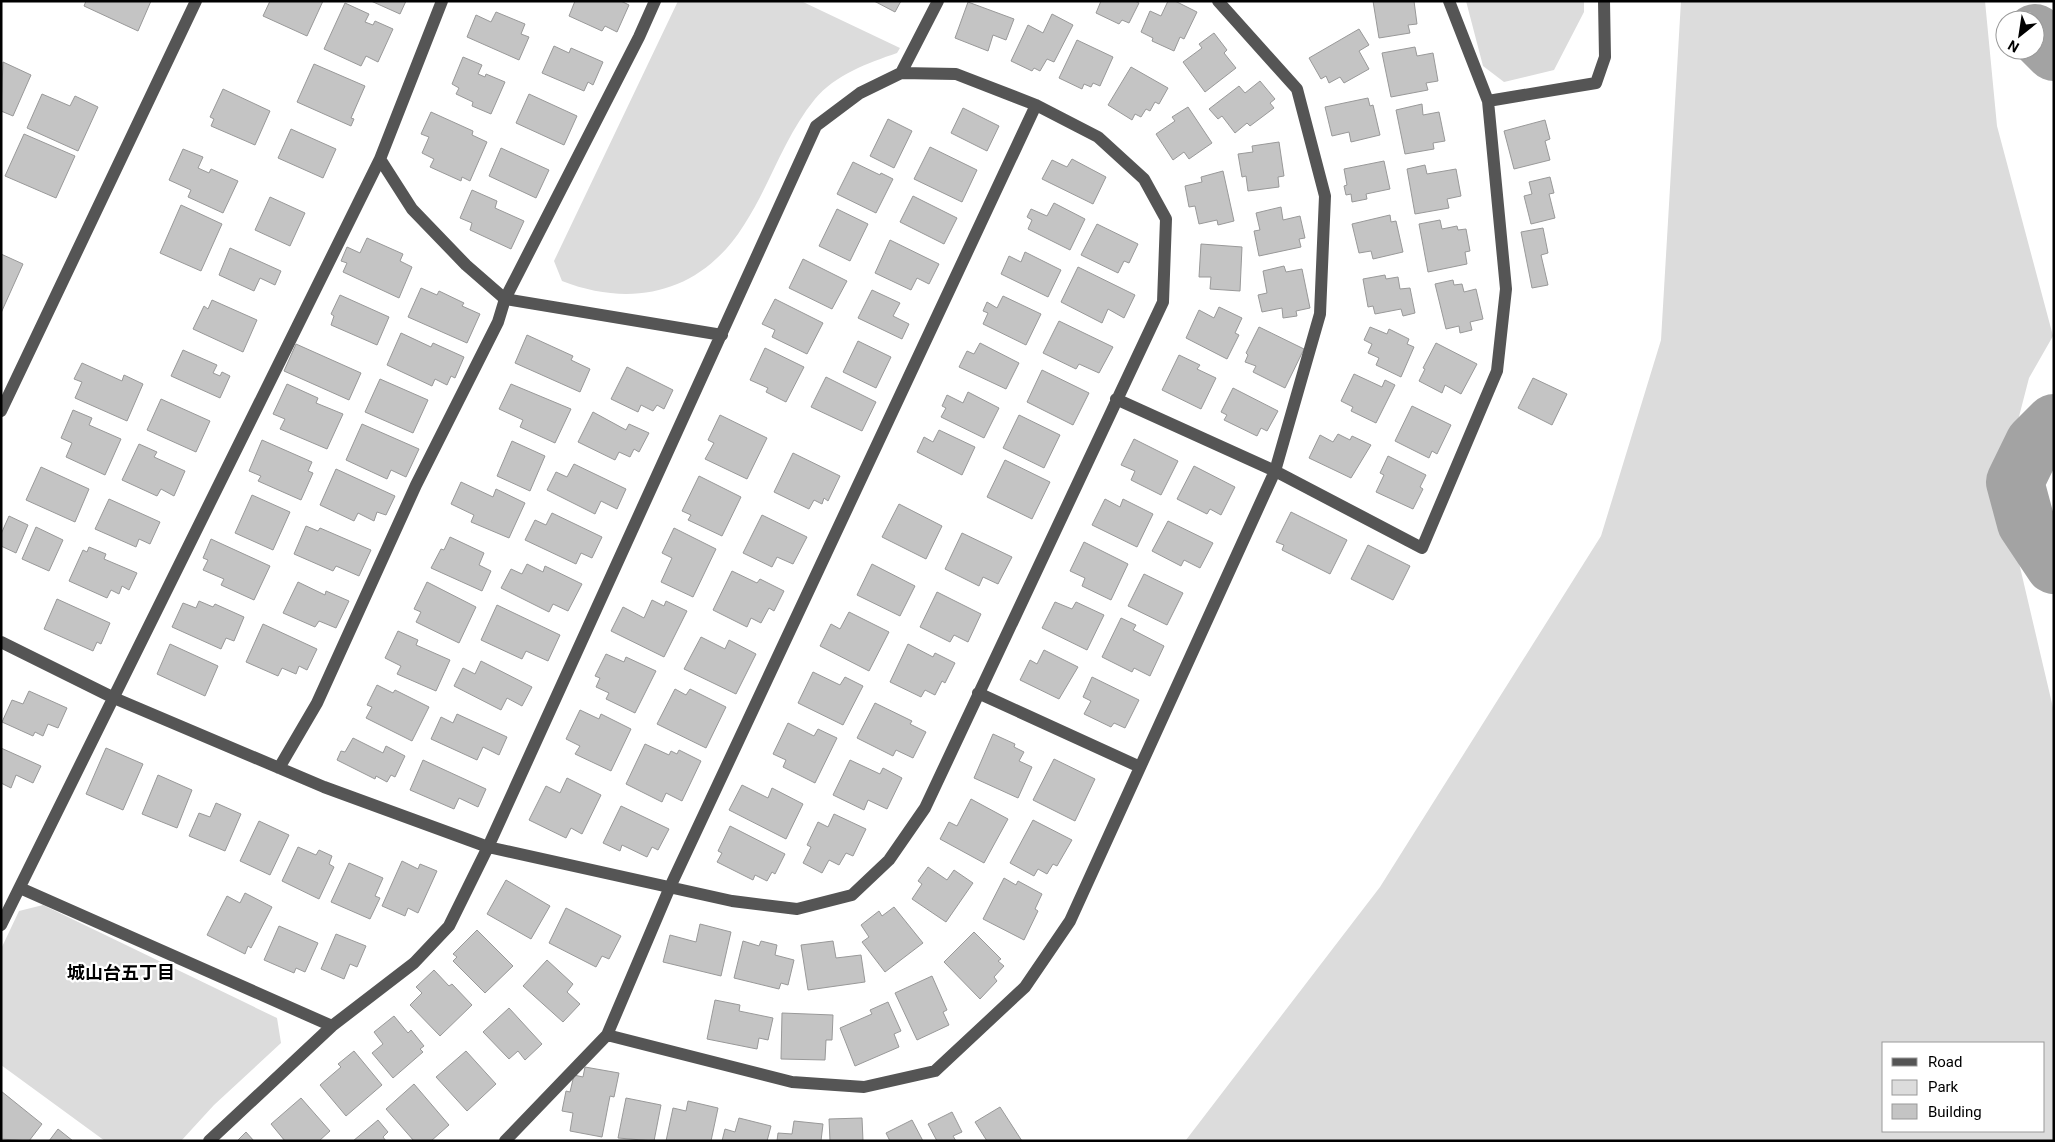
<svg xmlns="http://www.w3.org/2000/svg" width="2055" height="1142" font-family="Roboto,'Noto Sans JP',sans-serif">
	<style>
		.green { fill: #dcdcdc; fill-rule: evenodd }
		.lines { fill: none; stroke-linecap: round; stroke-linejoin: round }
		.river { stroke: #a3a3a3; stroke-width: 58 }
		.building { fill: #c4c4c4; stroke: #999 }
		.minor { stroke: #555; stroke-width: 12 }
		.labels { text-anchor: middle; stroke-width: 4.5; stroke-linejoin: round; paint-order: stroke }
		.neighbourhood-label { font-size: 18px; font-weight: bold; fill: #000; stroke: #fff }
	</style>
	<rect width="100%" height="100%" fill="#fff"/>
	<!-- green -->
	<path class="green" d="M678,1H801L900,48L897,53C868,63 835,75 815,99C784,137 770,185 744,225C702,292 634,309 562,281L554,261Z
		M1466,1H1584V12L1554,70L1504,82L1483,66Z
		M1681,1H1985L1997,126L2053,336L2029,378L2001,486L2054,712V1141H1182L1186,1140L1380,887L1601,536L1661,340ZM1884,1043H2044V1131H1884Z
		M43,905L277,1018L281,1043L214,1105L181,1141H105L1,1065V949L19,911Z"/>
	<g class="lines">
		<!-- river -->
		<path class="river" d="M2035,33L2054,52
			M2054,423L2034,443L2015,482L2026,523L2054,565"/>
	</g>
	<!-- building -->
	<path class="building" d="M86,1H151L138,31L84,6Z
		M270,1H323L307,36L263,16Z
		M371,1H406L400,14Z
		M575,1H621L629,5L617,32L605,26L602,31L569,16Z
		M874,1H901L895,12Z
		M1101,1H1135L1139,3L1129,23L1122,20L1119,24L1096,13Z
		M1168,1H1175L1197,12L1184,39L1180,37L1174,51L1152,41L1153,38L1141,32L1150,11L1161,16Z
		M1373,1H1414L1417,24L1408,25L1410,33L1379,38Z
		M968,2L1014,19L1006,40L993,35L988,51L955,38Z
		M345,3L369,14L365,22L373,25L375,21L393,29L378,62L366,56L361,66L324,49Z
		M496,12L525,24L521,34L529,37L519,60L467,37L476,15L491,22Z
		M1052,14L1073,25L1054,62L1047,59L1040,71L1034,68L1032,71L1011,61L1028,25L1043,33Z
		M1359,29L1369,45L1359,51L1369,69L1344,83L1340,77L1329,83L1326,76L1321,79L1309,58Z
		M1214,33L1227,50L1224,53L1236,68L1205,92L1183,62L1202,48L1199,44Z
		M1077,40L1113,57L1100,86L1093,83L1091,87L1084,84L1082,89L1059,78Z
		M554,46L569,53L571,48L603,62L593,85L588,82L584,91L542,73Z
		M1415,47L1417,56L1433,53L1438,81L1426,83L1428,90L1391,97L1382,53Z
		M463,57L482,65L478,74L485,77L486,74L505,82L491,114L472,106L473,102L456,94L459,88L452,84Z
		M3,62L31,75L13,116L1,111Z
		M314,64L365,86L351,118L354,119L351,126L297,102Z
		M1131,67L1168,88L1159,104L1155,102L1150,111L1146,109L1141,117L1135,114L1132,120L1108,105Z
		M1260,81L1275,99L1270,103L1274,108L1250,126L1247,123L1235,133L1222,116L1218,119L1209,109L1239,86L1245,93Z
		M223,89L270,111L255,145L211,126L214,119L210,117Z
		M42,94L70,106L75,96L98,107L78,151L27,128Z
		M529,94L577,116L564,145L516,123Z
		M1368,98L1370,106L1373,105L1380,135L1351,142L1349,132L1332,136L1325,107Z
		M1422,104L1423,115L1439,112L1445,141L1433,143L1434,149L1405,154L1396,110Z
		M1188,107L1212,143L1189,159L1184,152L1173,160L1156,134L1175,121L1172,117Z
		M963,108L999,126L987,151L951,133Z
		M431,112L473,131L472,135L487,142L470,181L462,177L461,181L430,167L434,159L422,153L429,137L421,134Z
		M888,119L912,131L894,168L870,156Z
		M1545,120L1550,139L1545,141L1550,160L1514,169L1504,131Z
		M291,129L336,149L323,178L278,158Z
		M24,134L75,156L56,198L5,176Z
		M1279,142L1284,176L1278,177L1279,187L1248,191L1246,176L1242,177L1238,154L1253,152L1252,146Z
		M930,147L977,170L962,202L914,179Z
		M501,148L549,170L536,198L489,176Z
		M183,149L203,157L198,168L209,173L211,169L238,181L223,213L188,197L191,190L169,180Z
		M1072,159L1106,177L1093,204L1042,179L1052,160L1067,167Z
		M1384,161L1390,189L1366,194L1367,199L1352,202L1351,194L1346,195L1344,186L1347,185L1344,169Z
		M853,162L880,175L881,173L893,179L876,213L837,194Z
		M1425,165L1427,174L1456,169L1461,196L1447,199L1449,208L1415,214L1407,169Z
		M1223,171L1234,221L1218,225L1217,220L1199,224L1195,206L1189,207L1185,186L1202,182L1201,177Z
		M1550,177L1554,193L1549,194L1555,218L1531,224L1524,196L1532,194L1529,182Z
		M472,190L497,201L495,208L524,221L511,249L470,230L472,223L460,218Z
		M913,196L957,218L944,244L900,222Z
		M270,197L305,213L290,246L255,230Z
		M1054,203L1085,219L1070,250L1028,229L1032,220L1027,217L1031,209L1047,216Z
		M181,205L222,224L201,271L160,253Z
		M1281,207L1283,220L1300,216L1305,238L1299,239L1301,247L1259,256L1254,231L1260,230L1256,213Z
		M837,209L868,224L850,261L819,246Z
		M1390,215L1391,222L1396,221L1403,252L1373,259L1371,251L1359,253L1352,224Z
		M1440,220L1442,229L1457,226L1458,230L1466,229L1470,251L1465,252L1467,264L1428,272L1419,224Z
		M1097,224L1138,244L1129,263L1124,261L1118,273L1081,255Z
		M1543,228L1548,253L1541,255L1548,285L1532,288L1521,232Z
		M367,238L403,254L400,261L412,267L399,298L343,272L347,263L341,261L347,247L360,253Z
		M890,240L939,264L929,284L917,278L911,290L875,273Z
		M1201,244L1242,247L1240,291L1210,289L1211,277H1199Z
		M230,248L281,271L275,285L260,278L254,291L219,275Z
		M1025,252L1061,270L1048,297L1001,274L1009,256L1021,262Z
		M1,254L23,264L1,313Z
		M803,259L847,281L832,309L789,288Z
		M1284,266L1286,272L1302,269L1310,308L1296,311L1297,316L1283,318L1282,308L1262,312L1258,295L1267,293L1263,271Z
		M1078,267L1135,295L1124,318L1108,309L1102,323L1061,302Z
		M1385,275L1386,279L1398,277L1400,289L1410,288L1415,313L1403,316L1401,309L1375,314L1373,306L1368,307L1363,279Z
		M1453,280L1454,285L1462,284L1464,292L1476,289L1483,319L1470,322L1472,330L1460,333L1459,326L1446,329L1435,284Z
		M421,288L437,295L439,291L464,303L462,306L480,314L467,343L408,317Z
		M872,290L900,303L893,316L909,324L902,339L858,318Z
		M340,295L389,317L377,345L331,325L334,316L331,314Z
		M1003,296L1041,314L1026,345L983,324L988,313L983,311L987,302L997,308Z
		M775,299L823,323L807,354L772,337L775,330L762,324Z
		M212,300L257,320L243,352L193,329L204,306L208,309Z
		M1219,307L1242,318L1235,333L1239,335L1227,359L1186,338L1199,310L1214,318Z
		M1059,321L1113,347L1099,373L1079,364L1076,369L1043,353Z
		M1259,327L1304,349L1285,388L1253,372L1256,366L1245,362L1248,355L1246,353Z
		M1370,327L1387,334L1389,329L1409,339L1407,344L1414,347L1401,377L1376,365L1379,358L1368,353L1372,344L1364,340Z
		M401,333L431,347L433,343L464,357L455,378L451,376L447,385L435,379L432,386L387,365Z
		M527,335L573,356L571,360L590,369L580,392L515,363Z
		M858,341L891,357L876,388L843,372Z
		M980,343L1019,363L1006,389L959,367L967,351L974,354Z
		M1436,343L1477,364L1461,394L1445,385L1442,393L1419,381L1425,369L1423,368Z
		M296,344L361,373L349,400L284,371Z
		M765,348L804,367L786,402L766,392L768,388L750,380Z
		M183,350L217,365L213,373L220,376L222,372L230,376L220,398L171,376Z
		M1179,355L1200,365L1197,369L1216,378L1201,409L1162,390Z
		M82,363L122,381L124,375L143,384L127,421L75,398L82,382L74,379Z
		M627,367L673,390L664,409L657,405L653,411L641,405L638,412L611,399Z
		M1042,370L1089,393L1073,425L1027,402Z
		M1354,374L1382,387L1385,380L1395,385L1376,423L1351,411L1353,407L1341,401Z
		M826,377L876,402L862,431L811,407Z
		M1533,378L1567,394L1552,425L1518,408Z
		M380,379L428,400L413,433L365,412Z
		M287,384L318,398L316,403L343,414L327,449L280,429L285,419L273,414Z
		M511,384L571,409L555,443L520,427L523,420L499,409Z
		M1233,388L1278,411L1267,431L1261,428L1257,436L1224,420L1227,415L1221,412Z
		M968,392L999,408L984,438L941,417L946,408L942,406L947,395L963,403Z
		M161,399L210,421L196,452L147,430Z
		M1412,406L1451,425L1437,454L1432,451L1429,458L1395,441Z
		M73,410L92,418L89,425L121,439L105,475L66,457L72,443L61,438Z
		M593,412L626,430L629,424L649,433L639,452L634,449L630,457L619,452L615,460L578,442Z
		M720,415L767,438L747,479L705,459L714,443L708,440Z
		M1019,415L1060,435L1044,468L1003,448Z
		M362,424L419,449L406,477L391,470L387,479L346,460Z
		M939,430L975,447L962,475L917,452L924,437L933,442Z
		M1338,434L1350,440L1352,436L1371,445L1351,478L1309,458L1320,435L1333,442Z
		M1134,439L1178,461L1161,495L1131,480L1135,471L1121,465Z
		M262,440L312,462L308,471L313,473L301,500L258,481L261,476L249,471Z
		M512,441L545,456L530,491L497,476Z
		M139,444L157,452L154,457L185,471L174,496L161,489L157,496L122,480Z
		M793,453L840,476L828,501L824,498L822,504L814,500L809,509L774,492Z
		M1388,456L1426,475L1420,487L1423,489L1413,509L1376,492L1384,475L1380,473Z
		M1005,460L1050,482L1032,519L987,497Z
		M574,464L626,489L617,509L601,501L595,514L547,490L556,472L567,477Z
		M1194,466L1235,487L1221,515L1210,509L1207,514L1177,499Z
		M41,467L89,489L75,522L26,500Z
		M336,469L395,496L386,515L377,512L374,521L358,513L354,521L320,505Z
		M699,476L741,497L722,536L688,520L691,515L682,511Z
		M461,482L493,497L496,489L525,503L509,538L471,522L474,515L451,504Z
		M252,495L290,512L273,550L235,533Z
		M109,499L160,522L150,544L139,539L136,547L95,529Z
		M1105,499L1120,507L1123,499L1153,514L1137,547L1092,525Z
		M899,504L942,526L926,559L882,537Z
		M1291,512L1347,540L1330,574L1282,550L1284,545L1276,542Z
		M552,513L602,537L592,558L581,553L576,564L525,540L535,520L546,525Z
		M762,515L807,537L793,564L777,557L772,567L743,553Z
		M9,516L28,525L16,553L1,546V534Z
		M1168,521L1213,543L1200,568L1184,560L1181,566L1152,551Z
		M306,526L318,531L320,528L371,550L359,576L336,566L333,571L294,554Z
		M36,527L63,540L49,571L22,559Z
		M674,528L716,549L693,597L661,582L672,558L662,553Z
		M962,533L1012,557L998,584L983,577L979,586L945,569Z
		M450,537L484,553L479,565L491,571L482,591L431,568L441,549L444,550Z
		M211,539L270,566L254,600L221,585L224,579L203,570L208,560L203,558Z
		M1084,542L1128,564L1111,600L1082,586L1085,578L1070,571Z
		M1368,545L1410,566L1393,600L1351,579Z
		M89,547L106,554L104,559L137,573L129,590L122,586L119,594L111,590L107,598L69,581L83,550L87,552Z
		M527,564L543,572L545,566L582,584L568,611L553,604L549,612L501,588L511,569L522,574Z
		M872,564L915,586L900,616L857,595Z
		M732,571L757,583L760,579L784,591L774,611L769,608L761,623L751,618L747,627L713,610Z
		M1144,574L1183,593L1167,625L1128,606Z
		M298,582L325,595L326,591L349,601L336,628L319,621L315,627L283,613Z
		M427,582L476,607L459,643L416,622L421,612L414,609Z
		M937,592L981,614L968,642L954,635L950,642L920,627Z
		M57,599L110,623L101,644L97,642L93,651L44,629Z
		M652,600L664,606L666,601L687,611L664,657L611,631L623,607L644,618Z
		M199,601L213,607L215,604L244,617L234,641L226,638L221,649L172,627L183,603L196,608Z
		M1055,602L1072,609L1076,602L1104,615L1087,650L1042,628Z
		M497,605L560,635L548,661L526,651L522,659L481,640Z
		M849,612L889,632L869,671L820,646L831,624L840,629Z
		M1121,618L1136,625L1133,630L1164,646L1150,676L1134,668L1132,672L1102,657Z
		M263,624L317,649L307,670L299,666L296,674L282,668L278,676L246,662Z
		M398,631L418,640L416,645L450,660L436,691L397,674L401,666L385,658Z
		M701,637L725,649L729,640L756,654L736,694L684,669Z
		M170,644L218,666L205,696L157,674Z
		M908,644L933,657L935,653L955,663L945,683L942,681L935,695L925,690L921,697L890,682Z
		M1044,650L1078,667L1059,699L1020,680L1030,660L1037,664Z
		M606,654L624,662L626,657L656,671L635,713L606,699L609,693L596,687L600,678L595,676Z
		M481,661L532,687L522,706L507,698L501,710L454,686L463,668L475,674Z
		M813,672L840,685L845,677L863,686L843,725L798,703Z
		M1092,677L1139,700L1125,728L1114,723L1111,727L1084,714L1091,701L1083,697Z
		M377,685L393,693L395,690L429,707L412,741L366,718L372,707L367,705Z
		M675,689L686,695L690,689L726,707L706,748L657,724Z
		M29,691L67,708L58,728L48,724L43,736L35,732L33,736L2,722L12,700L23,704Z
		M875,703L912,721L910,724L926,732L913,758L896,750L893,756L857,738Z
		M580,710L599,719L601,714L631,729L611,771L575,754L580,746L566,739Z
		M457,714L507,737L499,755L483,747L477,760L431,739L441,717L453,723Z
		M788,723L814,736L818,729L837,738L815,783L783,767L786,760L773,754Z
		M993,734L1015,744L1014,747L1024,752L1019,761L1032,767L1018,798L974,778Z
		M353,738L383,753L386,746L405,756L395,777L391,775L387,782L376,776L375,779L337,760L341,751L345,752Z
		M645,744L669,755L671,751L677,754L679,750L701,761L682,801L666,793L662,802L626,784Z
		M1,748L41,766L33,783L16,775L11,788L1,783Z
		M106,748L143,764L123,810L86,794Z
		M1054,759L1095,779L1075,821L1033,800Z
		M423,760L486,789L478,807L459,798L454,809L410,790Z
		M850,760L880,774L883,768L902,778L887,809L868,800L864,810L833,795Z
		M158,775L192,790L177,828L142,814Z
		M567,778L601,795L582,834L571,828L566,838L529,820L546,786L560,793Z
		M742,785L768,798L772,788L803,804L786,839L729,810Z
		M971,799L1008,819L984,863L940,839L949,822L957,826Z
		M216,803L241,814L225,851L189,836L199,813L210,817Z
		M621,806L669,829L658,850L652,847L647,857L622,845L620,851L603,843Z
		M834,814L866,829L853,856L846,853L839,865L829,860L822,873L803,863L811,847L807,845L818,822L828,827Z
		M1033,820L1072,840L1057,866L1053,864L1047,874L1038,869L1034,876L1010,863Z
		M259,821L289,835L270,875L240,861Z
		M730,826L785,854L775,874L772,872L767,881L755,875L753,880L717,862L722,853L718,851Z
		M298,847L316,855L319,850L332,856L329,864L334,867L319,899L282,881Z
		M402,861L418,869L420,864L437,871L418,913L408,908L405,916L382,906Z
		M349,863L383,878L375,896L380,898L370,919L331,902Z
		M928,867L947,880L954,870L973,883L946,922L912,899L922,884L918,881Z
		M1004,878L1016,885L1018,881L1042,894L1035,909L1038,911L1024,940L983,919Z
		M506,880L550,906L531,939L487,914Z
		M245,893L272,907L251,948L248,946L245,954L207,935L227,896L240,903Z
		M894,907L923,943L885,972L862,942L869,937L861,925L879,911L882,916Z
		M566,908L621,936L609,959L602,956L596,967L549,943Z
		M700,924L731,932L721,976L663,962L670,935L696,942Z
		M279,926L318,943L305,972L296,968L294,973L264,960Z
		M477,930L513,966L485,993L453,961L457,957L453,954Z
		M974,932L1001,959L998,961L1004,966L994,977L997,981L980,999L944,962Z
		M336,934L366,946L357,967L350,964L344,979L321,969Z
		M743,941L759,946L761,941L777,945L775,955L794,960L788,985L781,983L779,989L734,978Z
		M833,941L836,958L861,955L865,982L808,990L801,945Z
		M547,960L573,984L567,992L580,1004L563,1022L523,986Z
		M434,970L449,986L452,984L472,1005L440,1036L410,1005L422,993L416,987Z
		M932,976L947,1010L943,1012L949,1025L917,1040L895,993Z
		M715,1000L740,1005L739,1011L773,1018L768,1040L759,1038L757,1049L707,1039Z
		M888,1002L901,1031L894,1034L899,1047L855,1066L840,1028L872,1014L870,1010Z
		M509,1008L542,1044L525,1060L518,1051L509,1059L483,1032Z
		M782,1013L833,1015L832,1040H826L825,1060L781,1059Z
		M394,1016L408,1033L411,1030L424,1046L420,1049L423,1052L393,1078L372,1053L383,1044L374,1032Z
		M354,1051L382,1085L346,1116L320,1085L341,1067L338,1064Z
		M466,1051L496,1084L467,1111L436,1077Z
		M585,1067L619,1073L614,1097L610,1096L602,1137L570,1131L573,1113L562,1111L566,1091L570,1092L574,1075L583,1077Z
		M414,1084L449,1125L431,1141H414L386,1109Z
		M1,1091L42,1124L29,1141L1,1139Z
		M301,1098L330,1131L319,1141H285L271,1124Z
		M626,1098L661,1105L654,1141L618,1138Z
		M688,1101L718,1108L711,1141H666L673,1108L686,1111Z
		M1000,1107L1022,1141H987L975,1122Z
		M952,1112L962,1132L953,1136L956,1141H937L928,1124Z
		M739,1118L771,1126L767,1141H722L725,1129L735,1132Z
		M862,1118L863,1141H830L829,1119Z
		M378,1120L388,1132L383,1137L386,1141H353Z
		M912,1120L923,1141H890L886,1133Z
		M794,1121L823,1124L821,1141H777L778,1133L792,1134Z
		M58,1129L73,1141H49Z
		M246,1132L254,1141H237Z"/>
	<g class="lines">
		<!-- minor -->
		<path class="minor" d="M1449,1L1488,101
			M901,73L938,1
			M380,159L412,209L466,265L505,299L722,335
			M1116,399L1275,471L1422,548L1497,371L1506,289L1488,101L1596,83L1605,57L1604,1
			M1,411L196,1
			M1,642L114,698L324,787L488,847L732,901L797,909L852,895L889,860L925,808L1163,302L1166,219L1144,179L1098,137L1036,105L956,74L901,73L860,93L816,126L488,847L449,926L414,963L332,1026L209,1141
			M978,693L1140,767
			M279,768L317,703L416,485L498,322L505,299L639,37L655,1
			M20,888L332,1026
			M1,925L380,159L442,1
			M607,1035L792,1082L864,1087L935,1071L1025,987L1070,921L1275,471L1320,314L1325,196L1297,89L1218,1
			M505,1141L607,1035L670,887L1036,105"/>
	</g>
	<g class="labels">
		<!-- neighbourhood labels -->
		<g class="neighbourhood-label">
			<text x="121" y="979">城山台五丁目</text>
		</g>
	</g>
	<!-- border -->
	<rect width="2055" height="1142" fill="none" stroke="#000000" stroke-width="5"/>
	<!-- legend -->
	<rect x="1882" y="1042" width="162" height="90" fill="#ffffff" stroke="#999999"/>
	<rect x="1892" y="1058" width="25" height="8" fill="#555555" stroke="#999999"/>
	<text x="1928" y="1067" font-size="15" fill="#000000">Road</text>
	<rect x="1892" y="1080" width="25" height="15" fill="#dcdcdc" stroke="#999999"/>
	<text x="1928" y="1092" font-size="15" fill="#000000">Park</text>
	<rect x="1892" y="1104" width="25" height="15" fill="#c4c4c4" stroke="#999999"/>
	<text x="1928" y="1117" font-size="15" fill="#000000">Building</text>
	<!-- north arrow -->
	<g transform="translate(2020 35) rotate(210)"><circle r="24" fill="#ffffff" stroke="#999999"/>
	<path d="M0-4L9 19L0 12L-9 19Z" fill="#000000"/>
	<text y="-8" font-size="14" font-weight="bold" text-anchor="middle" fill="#000000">N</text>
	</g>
</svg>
